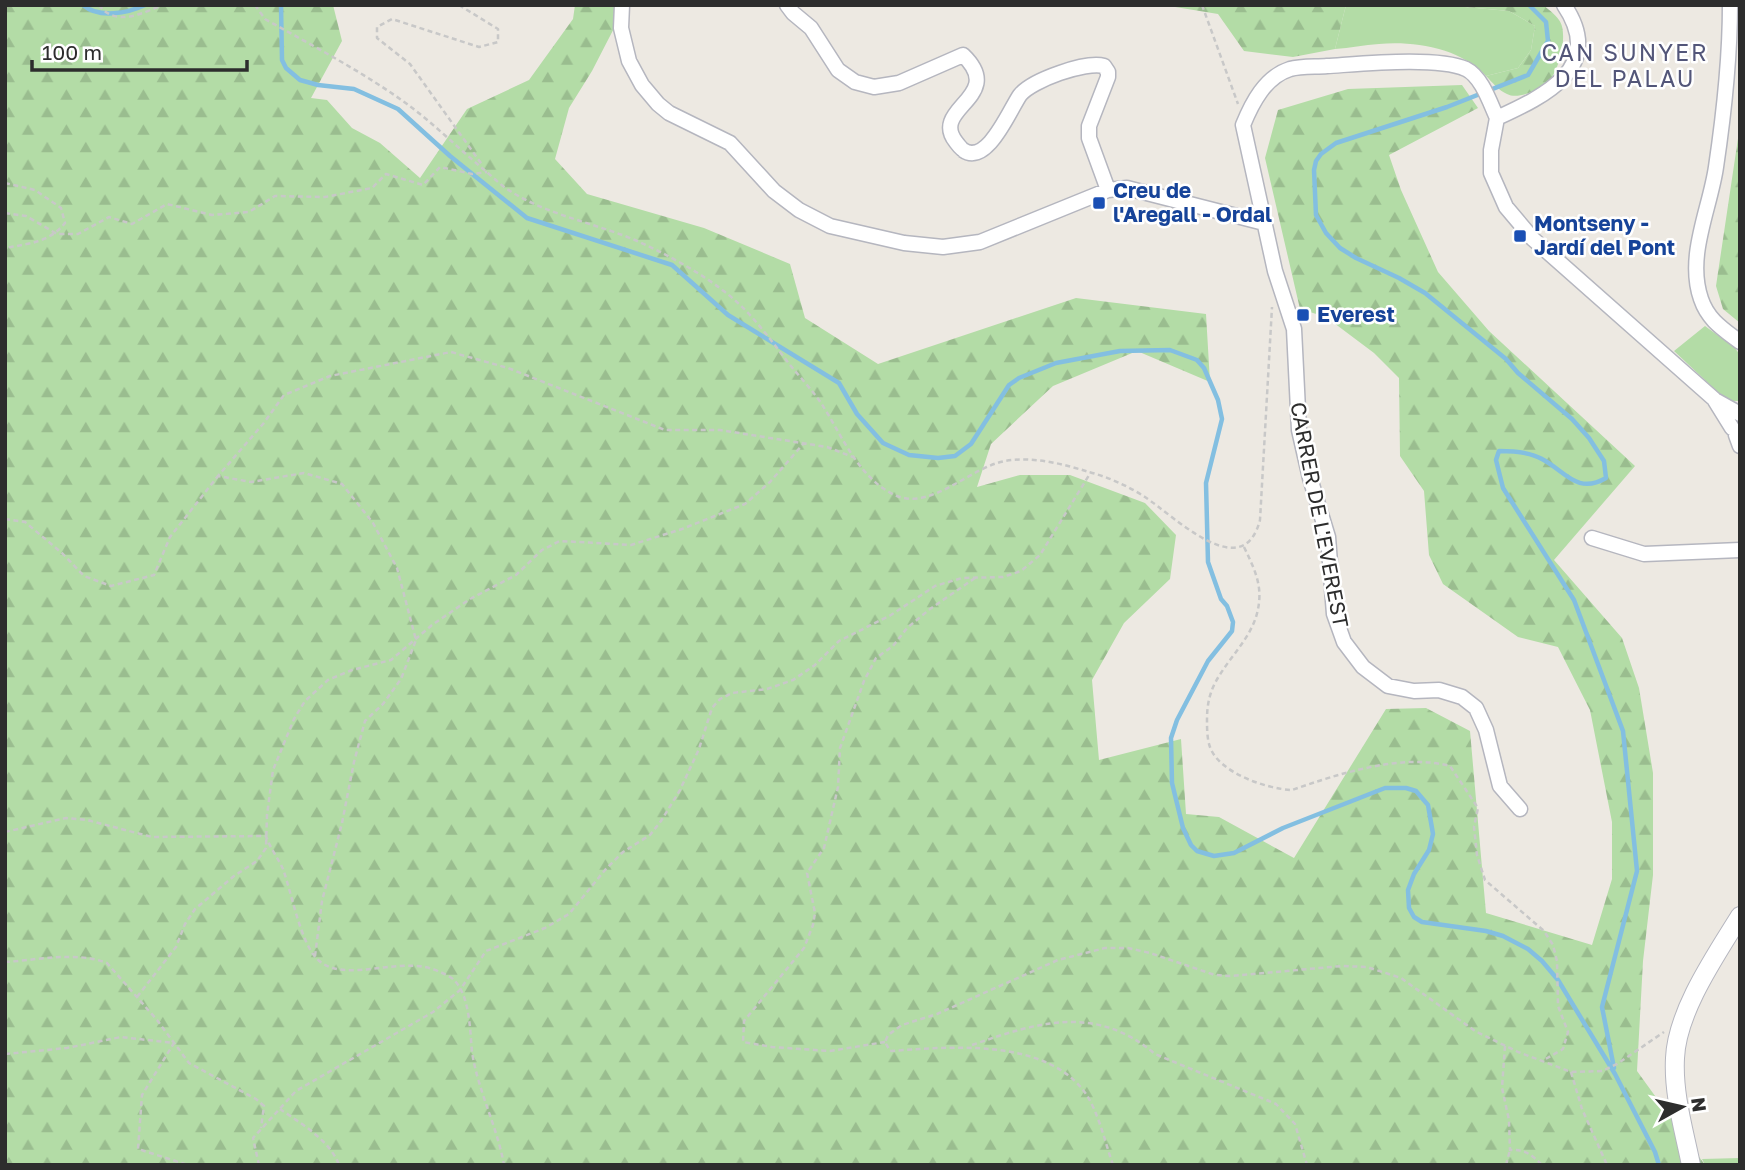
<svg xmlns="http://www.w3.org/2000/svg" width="1745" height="1170" font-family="'Golos Text',sans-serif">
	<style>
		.grass { fill: #b3dca6 }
		.forest { fill: url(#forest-firs) }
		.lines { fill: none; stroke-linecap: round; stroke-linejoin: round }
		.stream { stroke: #83bfe1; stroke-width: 4.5 }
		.minor-casing { stroke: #b5b6bf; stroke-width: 17 }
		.tertiary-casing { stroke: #b5b6bf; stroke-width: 20 }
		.path { stroke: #c8c8c8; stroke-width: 2.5; stroke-dasharray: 5 3.5; stroke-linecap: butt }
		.minor { stroke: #fff; stroke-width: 14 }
		.tertiary { stroke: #fff; stroke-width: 18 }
		.transit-dot { fill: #1a4fb4; stroke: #fff; stroke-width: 2.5 }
		.labels { text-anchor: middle; stroke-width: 5; stroke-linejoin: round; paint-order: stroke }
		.transit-label { font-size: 21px; font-weight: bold; fill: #164399; stroke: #fff; text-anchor: start }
		.street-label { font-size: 21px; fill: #2d2d2d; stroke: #fff }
		.neighbourhood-label { font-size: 23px; letter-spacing: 2px; fill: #535679; stroke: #fff }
	</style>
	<defs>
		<pattern id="forest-firs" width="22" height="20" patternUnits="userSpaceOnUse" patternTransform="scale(1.75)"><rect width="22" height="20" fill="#b3dca6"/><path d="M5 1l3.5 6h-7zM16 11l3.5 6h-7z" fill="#9abd8f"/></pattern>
	</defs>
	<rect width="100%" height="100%" fill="#ede9e2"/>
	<!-- grass -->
	<path class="grass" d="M1346,5H1443L1509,11L1535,26L1531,50L1518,68L1486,76C1460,48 1415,41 1379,44C1364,45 1350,48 1335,49Z
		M1705,326L1735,348L1740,355L1739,401H1730L1722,396L1674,351Z
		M1740,1158V1165H1705L1702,1159Z"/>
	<!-- forest -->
	<path class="forest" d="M5,5H333L342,41L311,98L327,100L352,128L380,143L420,178L467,109L529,80L573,19L575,5H626L592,71L569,108L555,159L587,194L704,228L790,264L805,318L878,364L1076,298L1206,314L1210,382L1137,351L1053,386L991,444L977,487L1020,475H1070L1145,503L1176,535L1170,579L1124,623L1092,680L1099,760L1181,739L1186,814L1219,817L1294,858L1386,709L1426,708L1470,731L1486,913L1592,945L1612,879V822L1590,710L1558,647L1518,637L1443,584L1429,555L1424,491L1400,456L1399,378L1374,353L1326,317L1300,309L1265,158L1278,110L1348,89L1462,85L1478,108L1389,155L1401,190L1438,272L1489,331L1635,466L1554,560L1622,638L1639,688L1653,773V875L1643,961L1637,1071L1705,1165H5Z
		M1163,5H1346L1335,49L1293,57L1244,51L1218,14Z
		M1443,5H1543C1548,9 1555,14 1559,20C1569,33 1559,72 1548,82C1539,90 1518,100 1507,94C1499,91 1492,82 1486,76L1518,68L1531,50L1535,26L1509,11Z
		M1740,125V323L1723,309L1716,286Z"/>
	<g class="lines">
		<!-- stream -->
		<path class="stream" d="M83,5C99,19 128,13 145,5
			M281,5L282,60L286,68L300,80L318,85L354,89L398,109L450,156L527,218L672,265L728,315L839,383L857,414L883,443L909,455L938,458L955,456L971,444L1009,385L1019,378L1056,363L1120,351L1170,350L1197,360L1204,368L1218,400L1222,419L1206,483L1208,562L1221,599L1227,606L1233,622L1232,631L1208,661L1177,720L1171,738L1172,783L1183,828L1191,845L1197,851L1214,856L1234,853L1283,828L1385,788H1406L1416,791L1428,805L1433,834L1429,850L1414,874L1408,890L1409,908L1414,917L1422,922L1486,931L1503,936L1528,949L1542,961L1558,980L1615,1074L1655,1152L1659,1165
			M1529,5L1546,22L1548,41L1528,75L1447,107L1336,143L1321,154L1316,161L1314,170L1316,215L1326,233L1340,248L1356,258L1399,278L1425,293L1506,359L1518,373L1572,419L1589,438L1604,461L1606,478C1577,495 1565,471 1542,459C1530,452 1513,451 1499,451L1496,460L1503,488L1574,600L1623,731L1637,871L1602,1007L1614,1068"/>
		<defs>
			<path id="minor" d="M622,5L621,28L629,61L642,85L658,104L669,113L730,143L774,191L799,210L830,226L904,243L943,247L980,242L1108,190L1127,188L1264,223
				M787,5L793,13L811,28L838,70L855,82L874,87L899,83L963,55C1007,97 929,108 956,142C956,142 962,150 963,150C987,167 1010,109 1020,95C1032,80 1086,61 1104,66L1108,72V77L1089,126V138L1108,190
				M1730,5C1730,59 1724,113 1716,167C1710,209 1686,256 1701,299C1708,320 1723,329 1740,342
				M1497,118C1490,103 1482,77 1466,69C1437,56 1360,64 1327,66C1316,67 1301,66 1290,69C1265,77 1252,103 1243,125L1275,271L1294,329L1299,430L1310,478L1328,537L1334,614L1344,642L1363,667L1388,686L1414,691L1439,690L1462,697L1476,708L1486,730L1500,786L1520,809
				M1497,118L1491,150V173L1506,207L1533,239L1714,399L1732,428
				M1497,118C1545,96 1606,67 1564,5
				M1715,400L1740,414
				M1736,435L1740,446
				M1592,538L1644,554L1740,550"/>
			<path id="tertiary" d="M1691,1165C1684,1130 1673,1094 1675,1058C1677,1011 1716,955 1740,916"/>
		</defs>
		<!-- minor casing -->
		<use href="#minor" class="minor-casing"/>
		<!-- tertiary casing -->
		<use href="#tertiary" class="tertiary-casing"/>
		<!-- path -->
		<path class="path" d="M99,5C115,27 142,14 162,5
			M255,5L265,19C313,46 363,72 407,104C433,123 457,147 482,168C491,175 500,185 510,191C548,215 594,223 635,240C666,254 698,271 725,292C751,312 770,339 790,365C800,377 812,390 821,403C842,435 859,480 897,496C932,510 971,467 1005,461C1033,456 1063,464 1089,472C1108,477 1128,486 1145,497C1174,516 1243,586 1260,520L1272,307
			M459,5L498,29V42L479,47L392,19L377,27V38L410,64L483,166
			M1202,5L1238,104
			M5,183L35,190L61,208L65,223C50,242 28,244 5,248
			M5,213L26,216L57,234H78L109,217L132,224L167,204L212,215L249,212L275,196L325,197L372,188L386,174L423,185L440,167L472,174L487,172
			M5,519L25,522L63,554L84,576L111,586L154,575L170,537L218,476
			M1244,547C1254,568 1263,585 1258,609C1253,637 1228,658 1215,683C1209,695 1207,706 1207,720C1207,728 1207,739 1210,747C1219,773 1267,789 1292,790C1338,774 1402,753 1450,766L1478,808L1474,827L1477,855L1485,880L1544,931L1553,945L1557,961L1558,1006L1568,1032L1563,1049L1542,1061
			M5,832L66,818L87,820L152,837L266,836C270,848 278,858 283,869C292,894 300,941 317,959C344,986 403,953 440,972C445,974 451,977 454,980C470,996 470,1031 472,1052C478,1091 497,1126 504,1165
			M315,956L322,901L342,823L354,762L365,721L383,704L401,679L416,640L397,568L373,523L342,484L304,473L251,482L218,476L263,424L284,395L330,376L451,352L508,368L665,430H720L827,447L853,457
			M5,962C38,960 76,951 107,963L157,1020L189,1063L256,1099L264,1106L261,1128
			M137,997L176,947L185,924L195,909L234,876L257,861L266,848L267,815L273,770L294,719L305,701L328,680L352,670L391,660L432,625L470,599L516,575L542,550L560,541L631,545L682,529L745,504L770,482L804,443
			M885,1042L830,1051L772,1047L743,1042L744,1021L804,948L813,925L815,913L807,873L824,848L838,787L840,748L864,681L876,658L893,646L907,628L930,609L975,578
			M972,1045C1038,1022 1096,1004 1155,1054L1276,1104L1295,1124L1307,1165
			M1505,1046L1502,1088L1509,1120L1510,1150C1525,1149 1532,1155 1542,1165
			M5,1054L67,1048L121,1037L174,1043L142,1095L138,1149L188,1165
			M1571,1072L1582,1109L1607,1165
			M280,1109C300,1123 330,1140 339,1165
			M259,1165L253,1138L296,1091L433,1012L460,990L486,951L545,928L569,914L605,870L623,852L650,835L661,821L680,790L699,749L712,708L720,699L732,693L767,689L793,680L815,665L839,641L891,615L935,586L962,578L1003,577L1021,571L1040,555L1091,472
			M1113,1165C1105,1142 1099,1114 1086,1094C1046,1037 950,1047 890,1051L885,1042L888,1035L902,1025L937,1014L1058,960L1105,948H1128L1150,953L1215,975L1230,976L1342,966L1367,967L1401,978L1475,1031L1518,1052L1571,1072L1602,1071L1617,1064L1664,1032
			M1506,1165L1510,1150"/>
		<!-- minor -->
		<use href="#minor" class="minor"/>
		<!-- tertiary -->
		<use href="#tertiary" class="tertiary"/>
	</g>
	<!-- markers -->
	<g class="transit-dot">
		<rect x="1092" y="196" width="14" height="14" rx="3.5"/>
		<rect x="1513" y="229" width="14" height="14" rx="3.5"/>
		<rect x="1296" y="308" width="14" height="14" rx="3.5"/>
	</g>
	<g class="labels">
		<!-- transit labels -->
		<g class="transit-label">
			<text x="1113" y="198">Creu de<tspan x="1113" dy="24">l'Aregall - Ordal</tspan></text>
			<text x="1534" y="231">Montseny -<tspan x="1534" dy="24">Jardí del Pont</tspan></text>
			<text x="1317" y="322">Everest</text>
		</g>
		<!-- street labels -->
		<g class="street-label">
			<text transform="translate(1319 515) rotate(79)" y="7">CARRER DE L'EVEREST</text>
		</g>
		<!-- neighbourhood labels -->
		<g class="neighbourhood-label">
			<text x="1625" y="61">CAN SUNYER<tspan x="1625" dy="26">DEL PALAU</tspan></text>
		</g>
	</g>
	<!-- border -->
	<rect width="1745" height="1170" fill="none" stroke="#2d2d2d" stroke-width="14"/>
	<!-- north arrow -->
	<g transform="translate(1682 1107) rotate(82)" stroke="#ffffff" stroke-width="5" paint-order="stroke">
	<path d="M0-5L12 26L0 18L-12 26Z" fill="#2d2d2d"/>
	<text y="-10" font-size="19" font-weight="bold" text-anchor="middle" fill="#2d2d2d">N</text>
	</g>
	<!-- scale -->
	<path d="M32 60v10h215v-10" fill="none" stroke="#2d2d2d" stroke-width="3.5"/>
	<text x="42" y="60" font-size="21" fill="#2d2d2d" stroke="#ffffff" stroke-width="5" paint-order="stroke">100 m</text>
</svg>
